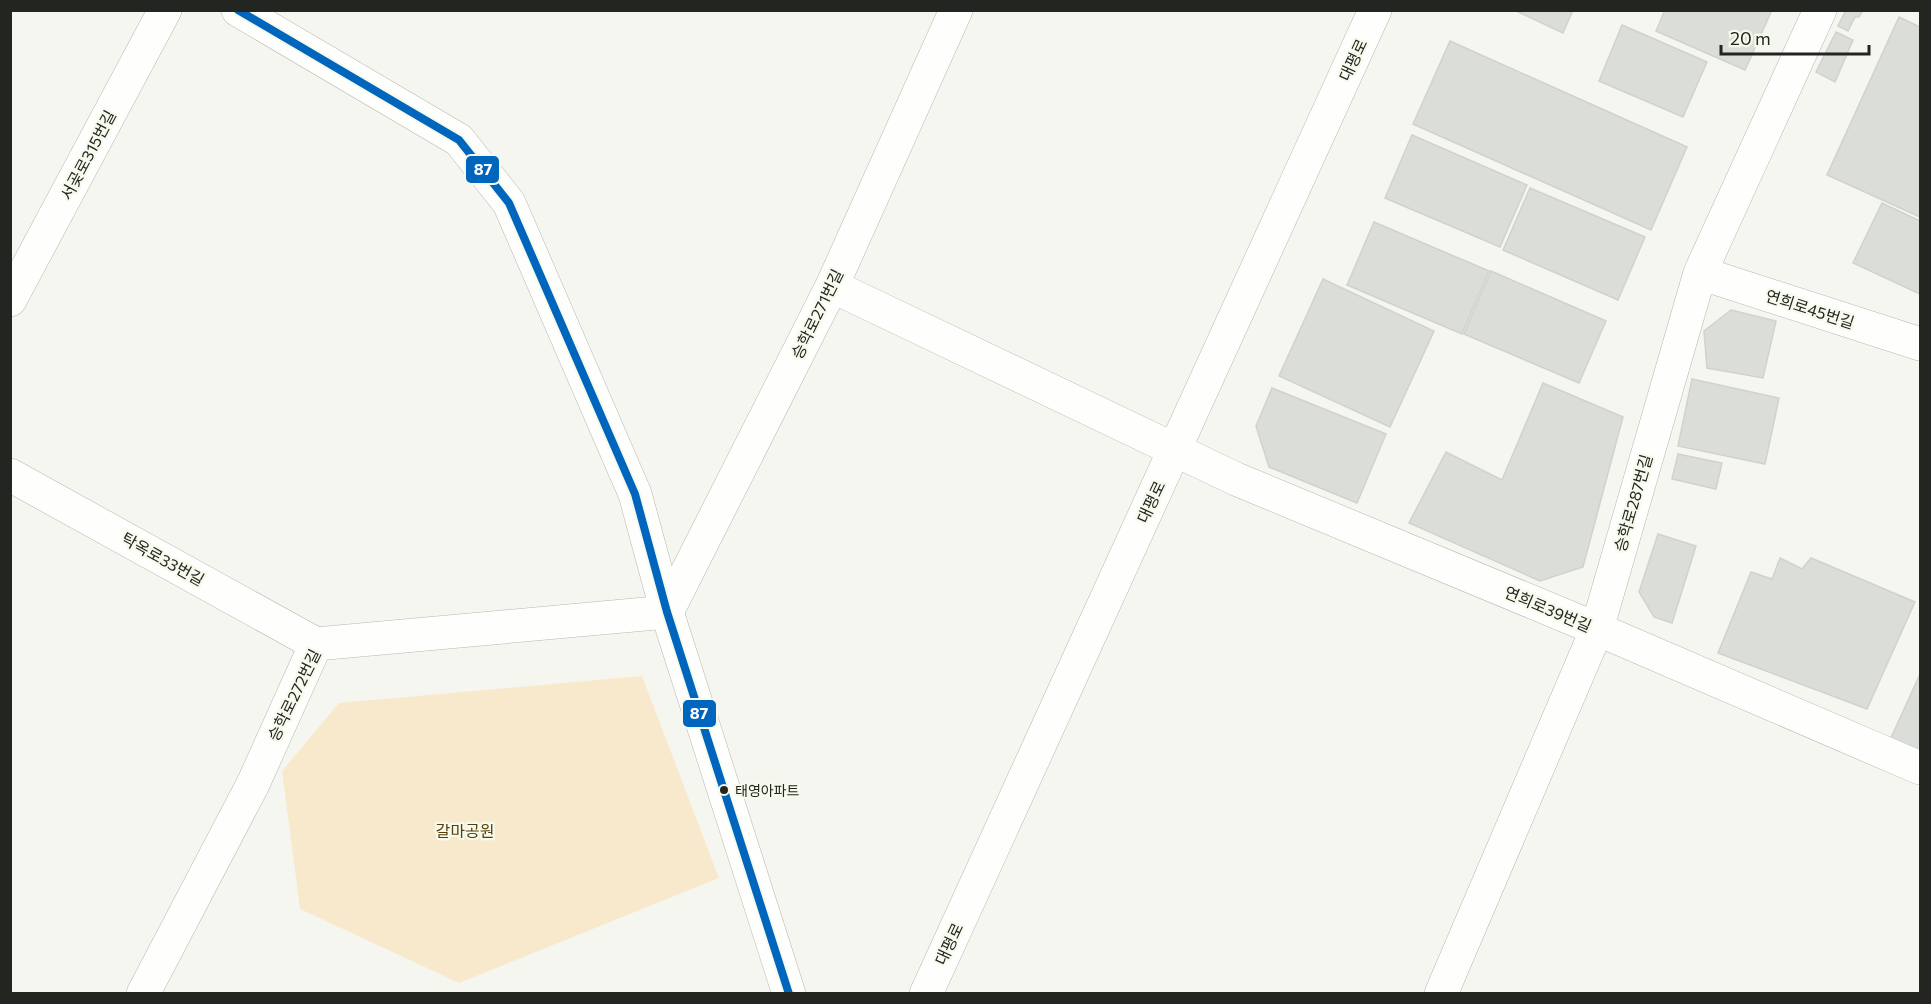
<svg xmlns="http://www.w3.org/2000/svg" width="1931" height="1004" font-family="Commissioner,'Noto Sans KR',sans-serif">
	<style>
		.green { fill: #f9e9cc }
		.building { fill: #daddd8; stroke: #d0d2ce; stroke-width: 1.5 }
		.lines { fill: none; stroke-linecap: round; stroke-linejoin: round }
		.street-casing { stroke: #b7b8b3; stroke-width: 34 }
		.secondary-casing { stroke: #b7b8b3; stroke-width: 34 }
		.street { stroke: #fefefd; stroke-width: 33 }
		.secondary { stroke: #fefefd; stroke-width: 33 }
		.bus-1-casing { stroke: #f6faec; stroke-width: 12 }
		.bus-1 { stroke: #0065bd; stroke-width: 8 }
		.bus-dot { fill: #232520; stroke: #f6faec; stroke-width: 2 }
		.labels { text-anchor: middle; stroke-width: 4.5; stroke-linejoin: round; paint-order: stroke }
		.bus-label { font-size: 14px; fill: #232520; stroke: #f6faec; text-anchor: start }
		.street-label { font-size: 16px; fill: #232520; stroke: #f6faec }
		.park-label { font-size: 16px; fill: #583f09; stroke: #f6faec }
		.line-badge { stroke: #f6faec; stroke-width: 2 }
		.badge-label { font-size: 16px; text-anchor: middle; font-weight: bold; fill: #fff }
	</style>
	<rect width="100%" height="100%" fill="#f5f6f0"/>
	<!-- green -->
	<path class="green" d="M642,676L719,878L459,983L300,909L282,771L339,703Z"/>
	<!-- building -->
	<path class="building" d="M1514,10H1573L1563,33Z
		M1665,10H1772L1745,70L1656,31Z
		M1846,10H1863L1859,17H1855L1848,31L1838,26Z
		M1899,17L1920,27V217L1827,175Z
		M1622,25L1707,62L1683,117L1599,81Z
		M1836,32L1853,40L1835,82L1816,72Z
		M1450,41L1687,147L1651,230L1413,124Z
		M1412,135L1527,185L1500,247L1385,198Z
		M1530,188L1645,237L1618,300L1503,250Z
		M1882,203L1920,221V294L1853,263Z
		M1374,222L1489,271L1462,334L1347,285Z
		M1491,271L1606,321L1579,383L1464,334Z
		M1323,279L1434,331L1390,427L1279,376Z
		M1731,310L1776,321L1763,378L1707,368L1704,331Z
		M1692,379L1779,398L1765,464L1678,446Z
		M1543,383L1623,417L1583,567L1540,581L1409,523L1446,452L1502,480Z
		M1272,388L1386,434L1357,503L1269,467L1256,426Z
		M1678,454L1722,463L1716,489L1672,479Z
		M1658,534L1696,546L1672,623L1654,617L1639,592Z
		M1780,558L1802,569L1811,558L1915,602L1867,709L1718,653L1751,572L1772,579Z
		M1920,674V753L1890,740Z"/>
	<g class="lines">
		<defs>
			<path id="street" d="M238,10L459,140L509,203L635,494L667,612L789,994
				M1700,273L1920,344
				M832,286L1236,479L1597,629L1920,768
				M10,475L316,644
				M143,994L253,784L316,644L667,612L832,286L956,10
				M1441,994L1597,629L1700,273L1820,10"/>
			<path id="secondary" d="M10,300L165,10
				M926,994L1375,10"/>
		</defs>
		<!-- street casing -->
		<use href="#street" class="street-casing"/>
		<!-- secondary casing -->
		<use href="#secondary" class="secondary-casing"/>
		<!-- street -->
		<use href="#street" class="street"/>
		<!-- secondary -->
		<use href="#secondary" class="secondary"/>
		<defs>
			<path id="bus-1" d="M238,10L459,140L509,203L635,494L667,612L789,994"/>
		</defs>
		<!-- bus-1 casing -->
		<use href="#bus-1" class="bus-1-casing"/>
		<!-- bus-1 -->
		<use href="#bus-1" class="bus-1"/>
	</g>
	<!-- markers -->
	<circle class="bus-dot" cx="724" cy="790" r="5"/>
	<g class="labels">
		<!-- bus labels -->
		<g class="bus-label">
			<text x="735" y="796">태영아파트</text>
		</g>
		<!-- street labels -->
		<g class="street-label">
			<text transform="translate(1353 60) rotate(-65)" y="6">대평로</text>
			<text transform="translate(88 155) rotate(-62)" y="6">서곶로315번길</text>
			<text transform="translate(1810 309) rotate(18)" y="6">연희로45번길</text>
			<text transform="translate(817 314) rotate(-64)" y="6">승학로271번길</text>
			<text transform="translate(1151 502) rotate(-65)" y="6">대평로</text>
			<text transform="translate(1633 503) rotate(-74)" y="6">승학로287번길</text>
			<text transform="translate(163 559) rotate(29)" y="6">탁옥로33번길</text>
			<text transform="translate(1548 609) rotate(23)" y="6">연희로39번길</text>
			<text transform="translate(294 695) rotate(-64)" y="6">승학로272번길</text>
			<text transform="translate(949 944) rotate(-65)" y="6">대평로</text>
		</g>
		<!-- park labels -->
		<g class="park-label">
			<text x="465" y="837">갈마공원</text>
		</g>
	</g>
	<g class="line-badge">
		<rect x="465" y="155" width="35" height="29" rx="6" fill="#0065bd"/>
		<rect x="682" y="699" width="35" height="29" rx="6" fill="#0065bd"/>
	</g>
	<g class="badge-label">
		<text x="483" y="175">87</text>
		<text x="699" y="719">87</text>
	</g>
	<!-- border -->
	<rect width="1931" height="1004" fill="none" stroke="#232520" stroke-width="24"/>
	<!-- scale -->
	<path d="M1721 45v9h148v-9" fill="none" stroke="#232520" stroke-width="3"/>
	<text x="1730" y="45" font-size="18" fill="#232520" stroke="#f6faec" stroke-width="4.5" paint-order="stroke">20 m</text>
</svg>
